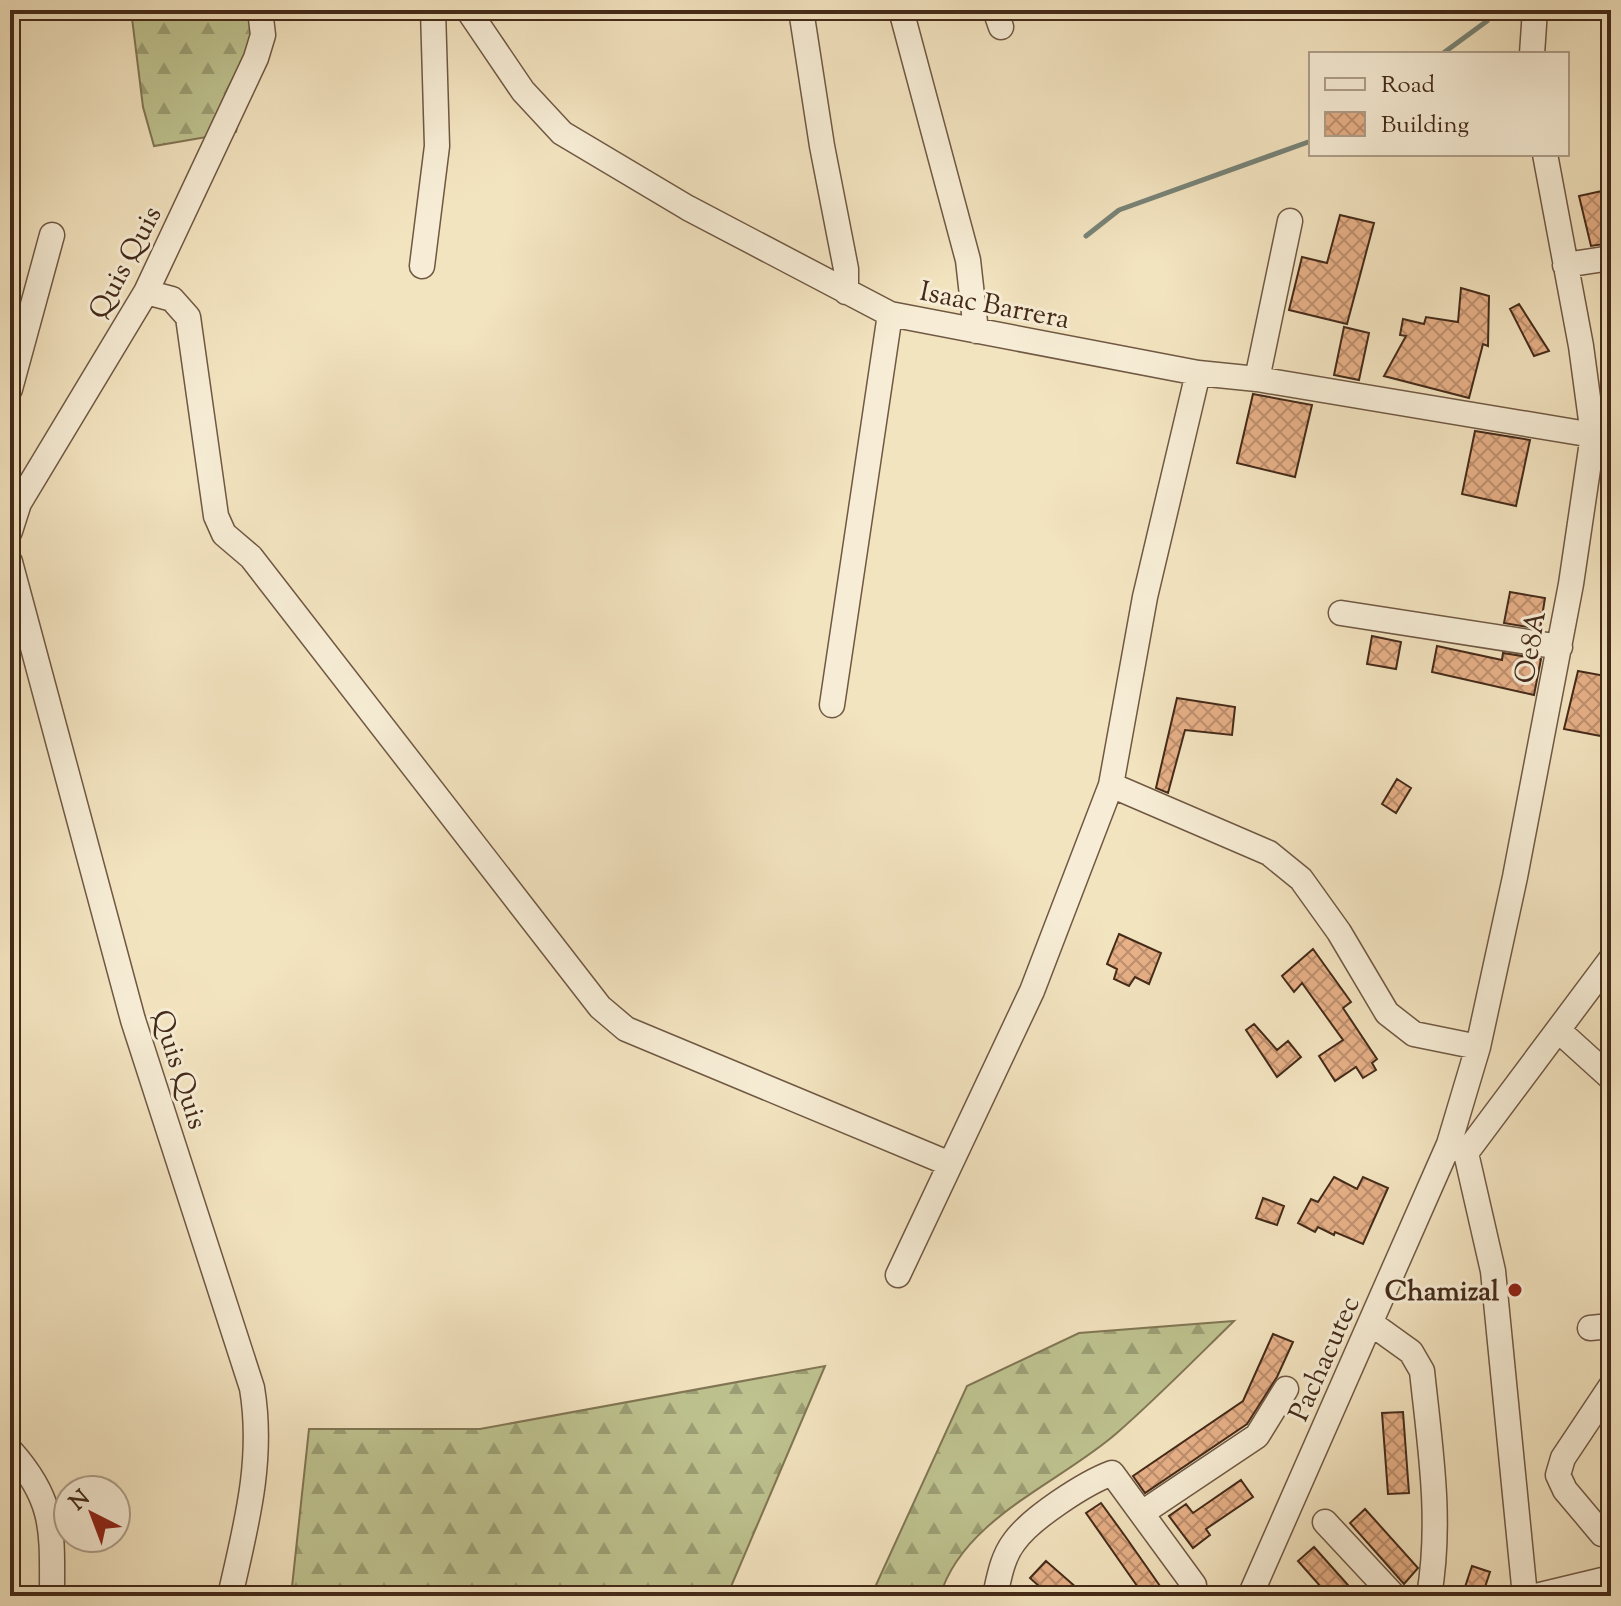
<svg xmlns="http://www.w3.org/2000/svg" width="1621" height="1606" font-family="'Sorts Mill Goudy',serif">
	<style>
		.forest { fill: url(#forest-firs); stroke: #817654; stroke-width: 2 }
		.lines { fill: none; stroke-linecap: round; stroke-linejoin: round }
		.stream { stroke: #788377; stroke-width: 5 }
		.building { fill: url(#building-cross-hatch); stroke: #442a19; stroke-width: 2 }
		.minor-casing { stroke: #705843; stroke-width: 27 }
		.minor { stroke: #f7edd6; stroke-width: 24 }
		.poi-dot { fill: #8f2418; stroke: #f7edd6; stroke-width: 3 }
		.labels { text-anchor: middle; stroke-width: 6; stroke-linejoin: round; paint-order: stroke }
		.street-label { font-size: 28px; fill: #442a19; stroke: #f7edd6 }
		.poi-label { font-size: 28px; font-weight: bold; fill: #442a19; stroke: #f7edd6; text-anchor: end }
	</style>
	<defs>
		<pattern id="forest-firs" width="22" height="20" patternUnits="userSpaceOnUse" patternTransform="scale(2)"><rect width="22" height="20" fill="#bec390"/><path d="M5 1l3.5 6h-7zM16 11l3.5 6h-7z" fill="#9c9f75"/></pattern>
		<pattern id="building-cross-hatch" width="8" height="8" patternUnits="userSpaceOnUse" patternTransform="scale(2)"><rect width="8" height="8" fill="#e7b087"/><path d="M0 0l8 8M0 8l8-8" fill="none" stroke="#bd8f6e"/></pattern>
	</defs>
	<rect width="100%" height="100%" fill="#f3e4c0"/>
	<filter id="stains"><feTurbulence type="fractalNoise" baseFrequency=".0025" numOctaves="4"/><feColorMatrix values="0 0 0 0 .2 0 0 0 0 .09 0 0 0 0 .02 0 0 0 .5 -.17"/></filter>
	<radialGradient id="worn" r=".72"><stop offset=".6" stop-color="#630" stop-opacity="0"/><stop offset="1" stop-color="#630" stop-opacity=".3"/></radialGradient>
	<!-- forest -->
	<path class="forest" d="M131,10H263L236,132L154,146L143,107Z
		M1234,1321C1196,1358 1158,1397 1118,1432C1062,1482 963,1518 940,1596H871L967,1386L1079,1333Z
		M825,1366L727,1596H291L309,1429H480Z"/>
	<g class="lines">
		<!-- stream -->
		<path class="stream" d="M1442,54L1487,21
			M1086,236L1119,210L1311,141"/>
	</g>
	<!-- building -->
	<path class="building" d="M1611,189V243L1591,246L1579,196Z
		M1340,215L1374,223L1347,324L1289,310L1302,257L1327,263Z
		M1461,288L1489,296L1488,346L1483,344L1469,398L1384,376L1406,336L1400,335L1403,319L1424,324L1426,317L1458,322Z
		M1519,304L1549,351L1534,356L1510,309Z
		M1344,327L1369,333L1359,380L1334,375Z
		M1253,394L1312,405L1295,477L1237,463Z
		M1475,431L1530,440L1516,506L1462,494Z
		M1510,592L1545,598L1540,629L1504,623Z
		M1372,636L1401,642L1396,669L1367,664Z
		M1437,646L1502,660L1503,653L1541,659L1534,695L1432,672Z
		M1578,671L1611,677L1607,714L1611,715V738L1564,729Z
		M1177,698L1235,707L1232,735L1185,730L1168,793L1156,788Z
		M1397,779L1411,788L1396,813L1382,804Z
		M1119,934L1161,953L1149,984L1135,977L1129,986L1114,979L1117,969L1107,964Z
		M1313,949L1351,1002L1343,1008L1377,1059L1372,1063L1376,1070L1363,1078L1356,1067L1335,1081L1319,1056L1343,1040L1302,983L1294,992L1282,976Z
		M1254,1024L1277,1050L1288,1041L1301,1057L1277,1077L1246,1030Z
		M1334,1177L1357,1189L1363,1177L1388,1188L1363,1244L1335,1232L1334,1235L1318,1227L1315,1232L1298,1223L1311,1199L1318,1202Z
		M1263,1198L1284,1206L1277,1225L1256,1218Z
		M1273,1334L1293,1342L1277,1377L1247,1424L1145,1493L1133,1476L1243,1401Z
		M1403,1412L1409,1493L1388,1494L1382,1413Z
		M1241,1480L1253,1497L1206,1529L1210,1535L1193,1548L1169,1516L1186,1504L1193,1513Z
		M1101,1503L1125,1536L1167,1596H1144L1135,1583L1086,1513Z
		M1365,1509L1418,1568L1404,1584L1350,1523Z
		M1314,1547L1347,1584L1357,1596H1329L1298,1561Z
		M1046,1561L1077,1588L1070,1596H1050L1030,1578Z
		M1472,1566L1490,1572L1482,1596H1462Z"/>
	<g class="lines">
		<defs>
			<path id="minor" d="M468,10L523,91L562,133L688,208L890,314L1198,373L1257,379L1611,438
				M801,10L822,146L846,269V292
				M901,10L968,260L976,331
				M995,10L1001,27
				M1532,54L1535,10
				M1565,265L1611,258
				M422,266L437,146L433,10
				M146,292L172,299L188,317L216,516L224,534L251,557L600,1007L626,1029L950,1164
				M1257,379L1290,221
				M10,389L52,235
				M10,531L19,503L146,292L256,58L263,35L260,10
				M10,562L133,1020L252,1388C264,1460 246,1526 230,1596
				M1341,613L1560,647
				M832,705L890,314
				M1111,785L1269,853L1301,879L1339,932L1387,1013L1414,1034L1478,1047
				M1558,1030L1611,1078
				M1449,1144L1466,1153L1493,1271L1525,1596
				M1466,1153L1611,959
				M898,1275L1032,991L1111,785L1145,597L1198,373
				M1372,1324L1411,1352L1422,1371C1430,1447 1442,1520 1429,1596
				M1590,1328L1611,1326
				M10,1450C56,1501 52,1532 52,1596
				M1142,1513L1257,1436L1286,1389
				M1325,1522L1394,1596
				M1602,1534L1565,1490L1558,1475L1563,1458L1611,1386
				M995,1596C999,1578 1002,1558 1014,1542C1031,1518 1085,1483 1112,1473L1194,1585
				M1250,1596L1449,1144L1478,1047L1515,877L1571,584L1593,435L1581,346L1545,154
				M1536,1596L1611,1578"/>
		</defs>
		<!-- minor casing -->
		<use href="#minor" class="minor-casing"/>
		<!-- minor -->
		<use href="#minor" class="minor"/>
	</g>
	<!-- markers -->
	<circle class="poi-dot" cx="1515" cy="1290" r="8"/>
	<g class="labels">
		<!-- street labels -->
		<g class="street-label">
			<text transform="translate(124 262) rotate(-62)" y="10">Quis Quis</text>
			<text transform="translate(995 304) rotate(11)" y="10">Isaac Barrera</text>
			<text transform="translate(1529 647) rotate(-80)" y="10">Oe8A</text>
			<text transform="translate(181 1069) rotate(72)" y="10">Quis Quis</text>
			<text transform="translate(1323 1358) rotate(-66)" y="10">Pachacutec</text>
		</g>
		<!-- poi labels -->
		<g class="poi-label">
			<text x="1499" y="1300">Chamizal</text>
		</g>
	</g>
	<!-- margin -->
	<rect width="1621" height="1606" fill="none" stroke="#f3e4c0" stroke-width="40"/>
	<rect x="12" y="12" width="1597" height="1582" fill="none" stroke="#442a19" stroke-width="4"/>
	<rect x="20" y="20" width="1581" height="1566" fill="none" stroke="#442a19" stroke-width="2"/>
	<!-- legend -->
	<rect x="1309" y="52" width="260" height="104" fill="#f7edd6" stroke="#af9f8a" stroke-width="2"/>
	<rect x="1325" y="78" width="40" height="12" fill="#f7edd6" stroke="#af9f8a" stroke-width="2"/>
	<text x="1381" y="92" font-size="24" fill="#442a19">Road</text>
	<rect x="1325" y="112" width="40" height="24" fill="url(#building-cross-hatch)" stroke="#af9f8a" stroke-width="2"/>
	<text x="1381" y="132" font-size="24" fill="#442a19">Building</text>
	<!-- north arrow -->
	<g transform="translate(92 1514) rotate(318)"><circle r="38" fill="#f7edd6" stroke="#af9f8a" stroke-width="2"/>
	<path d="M0-6L14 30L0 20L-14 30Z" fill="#8f2418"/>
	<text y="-12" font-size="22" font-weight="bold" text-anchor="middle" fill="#442a19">N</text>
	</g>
	<rect width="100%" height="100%" filter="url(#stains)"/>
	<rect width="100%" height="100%" fill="url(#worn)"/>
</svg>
